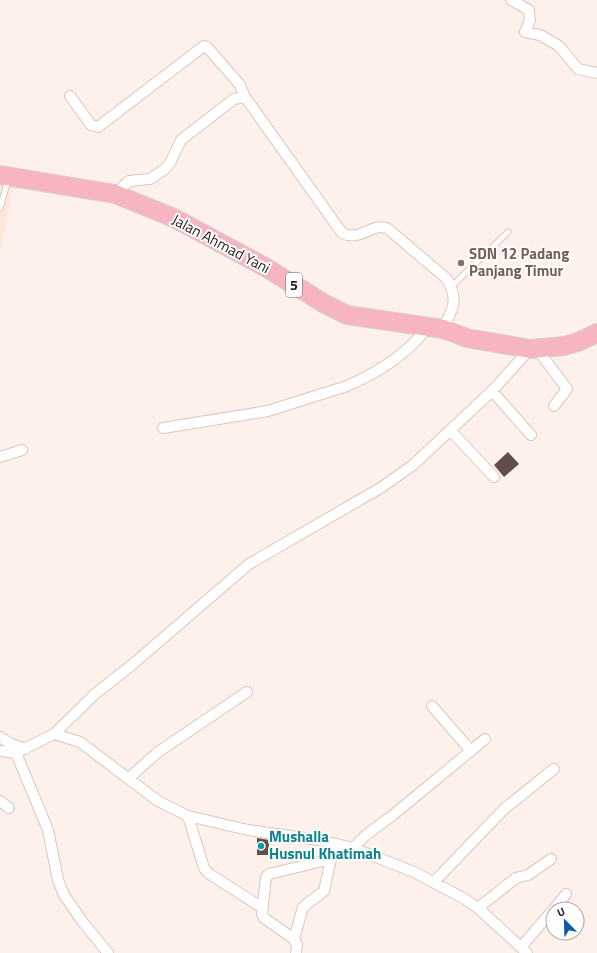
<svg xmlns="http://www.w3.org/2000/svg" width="597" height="953" font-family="'Titillium Web',sans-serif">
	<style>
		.built { fill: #ffe6db }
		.building { fill: #624d4b }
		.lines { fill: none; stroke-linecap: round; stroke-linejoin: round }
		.lane-casing { stroke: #dcc6bc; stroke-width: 7 }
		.street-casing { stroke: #dcc6bc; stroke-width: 12 }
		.highway-casing { stroke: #d4d2d1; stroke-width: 20 }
		.lane { stroke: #fff; stroke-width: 5 }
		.street { stroke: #fff; stroke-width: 10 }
		.highway { stroke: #f7b5c0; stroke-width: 18 }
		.education-dot { fill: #8d6e63; stroke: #fff; stroke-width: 1.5 }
		.culture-dot { fill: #0f9aa8; stroke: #fff; stroke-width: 1.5 }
		.labels { text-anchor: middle; stroke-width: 4; stroke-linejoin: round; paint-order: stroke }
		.shield { fill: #fff; stroke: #67625f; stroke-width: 1 }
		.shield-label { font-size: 14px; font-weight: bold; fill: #261e1a }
		.street-label { font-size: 15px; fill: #261e1a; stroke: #fff }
		.education-label { font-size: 15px; font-weight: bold; fill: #785e54; stroke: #fff; text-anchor: start }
		.culture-label { font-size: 15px; font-weight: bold; fill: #0d838f; stroke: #fff; text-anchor: start }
	</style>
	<rect width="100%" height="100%" fill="#fef0ea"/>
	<!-- built -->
	<path class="built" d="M0,185L13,187L0,251Z"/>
	<!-- building -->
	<path class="building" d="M508,452L519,464L504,477L494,465Z
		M257,838L269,840V855H257Z"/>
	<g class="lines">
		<defs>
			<path id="lane" d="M0,208L8,180
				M451,287L508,232"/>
			<path id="street" d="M511,0L529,10L530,20L525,32L540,35L559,46L578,69L597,73
				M70,96L91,125L98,127L204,46L207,47L240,85L245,97
				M115,194L129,181L150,179L165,169L170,163L181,140L234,99L245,97L342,233C360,242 371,223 387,228L447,279C459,301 453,308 443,329
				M538,350L567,389L554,406
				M492,391L531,435
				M163,428L268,411L347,386C377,373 409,353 428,326
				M450,430L494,477
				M0,457L22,450
				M432,706L471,751
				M54,734L80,742L158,801L188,816L248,830L319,840L353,848L414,872L463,898L478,908L527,953
				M0,737L11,744L26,749
				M0,751L16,753L54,734L95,694L133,664L249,564L382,487L413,465L492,391L530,349
				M16,753L48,830L58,880L64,895L82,921L108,953
				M129,778L158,752L247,692
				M0,801L9,808
				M188,816L204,868L208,873L261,907
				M353,848L366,835L393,815L485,739
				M434,882L504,809L554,769
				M478,908L516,878L528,875L551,859
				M554,909L566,894
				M294,939L264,918L262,914L266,877L269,874L331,859
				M521,947L553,910
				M296,953L297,945L294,939L303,907L324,891L331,859L337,844"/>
			<path id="highway" d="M0,175L115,194L174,218L265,267L325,304L347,315L443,329L467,338L530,349L564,346L578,342L597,333"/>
		</defs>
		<!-- lane casing -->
		<use href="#lane" class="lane-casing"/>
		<!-- street casing -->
		<use href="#street" class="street-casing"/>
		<!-- highway casing -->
		<use href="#highway" class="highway-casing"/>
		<!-- lane -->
		<use href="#lane" class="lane"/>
		<!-- street -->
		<use href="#street" class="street"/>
		<!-- highway -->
		<use href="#highway" class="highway"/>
	</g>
	<!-- markers -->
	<circle class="education-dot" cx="461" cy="263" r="4"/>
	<circle class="culture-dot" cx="261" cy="846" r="4"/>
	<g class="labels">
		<!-- shield labels -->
		<rect class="shield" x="286" y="273" width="16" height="24" rx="3"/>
		<g class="shield-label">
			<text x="294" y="290">5</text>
		</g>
		<!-- street labels -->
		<g class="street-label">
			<text transform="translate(221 244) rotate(28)" y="5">Jalan Ahmad Yani</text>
		</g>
		<!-- education labels -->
		<g class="education-label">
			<text x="469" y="259">SDN 12 Padang<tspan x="469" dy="17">Panjang Timur</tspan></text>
		</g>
		<!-- culture labels -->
		<g class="culture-label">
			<text x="269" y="842">Mushalla<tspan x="269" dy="17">Husnul Khatimah</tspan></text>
		</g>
	</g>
	<!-- north arrow -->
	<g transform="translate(565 921) rotate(337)"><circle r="19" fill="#ffffff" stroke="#a8a5a3"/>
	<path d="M0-3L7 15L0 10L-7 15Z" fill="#1256a6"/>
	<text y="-6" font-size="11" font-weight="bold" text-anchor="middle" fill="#261e1a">U</text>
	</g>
</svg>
